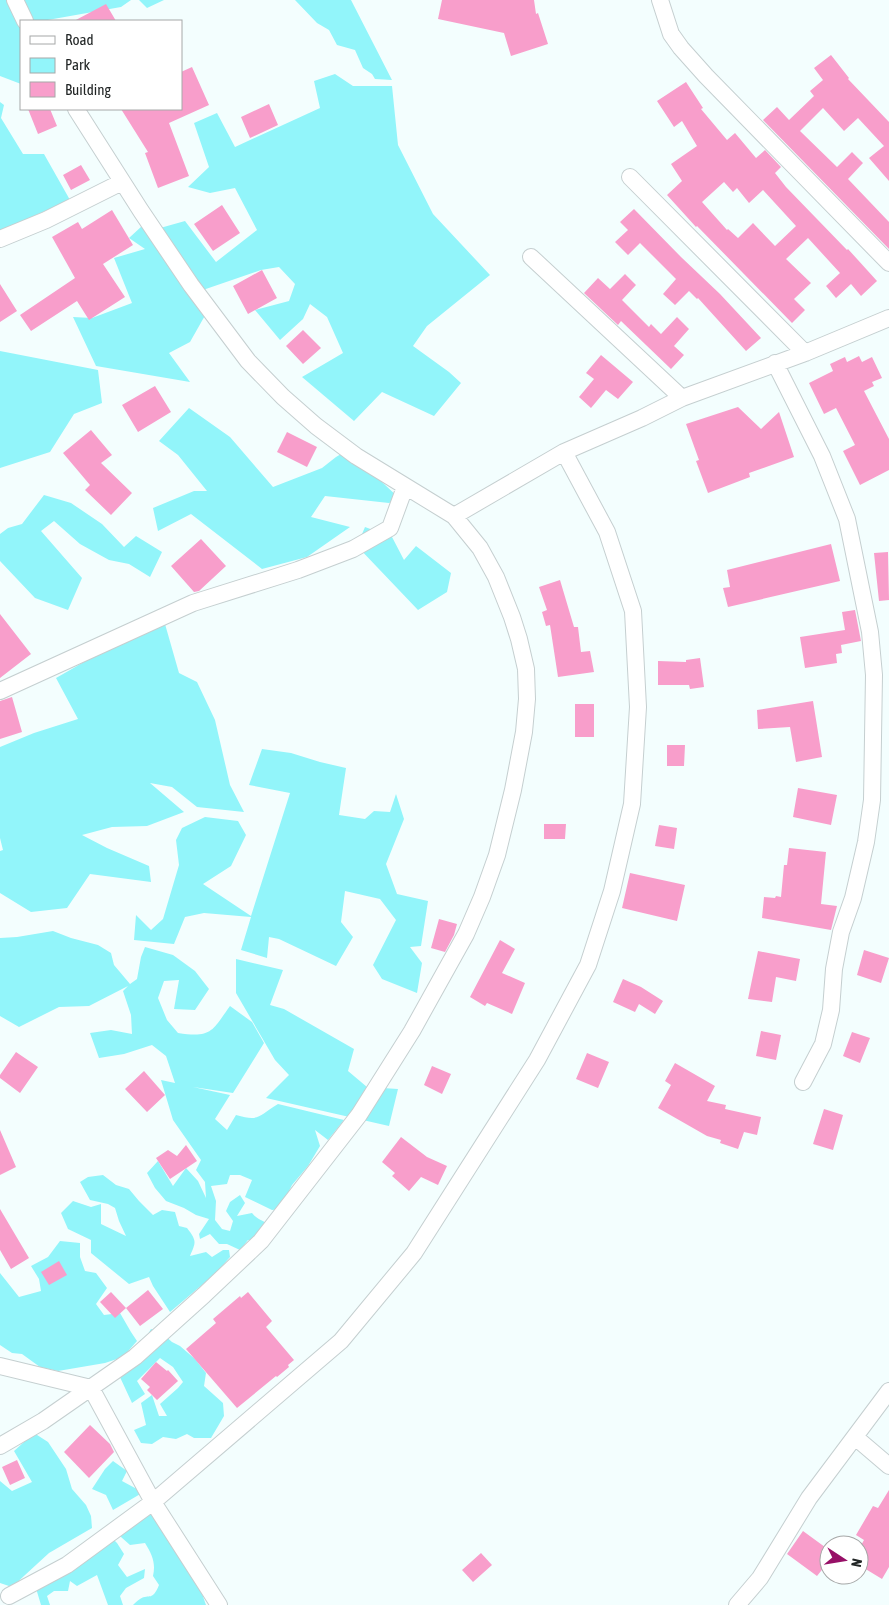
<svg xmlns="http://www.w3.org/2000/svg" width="889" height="1605" font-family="'Asap Condensed',sans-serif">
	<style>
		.green { fill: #92f5fa }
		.building { fill: #f89ecb; fill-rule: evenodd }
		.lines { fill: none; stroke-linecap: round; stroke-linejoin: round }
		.minor-casing { stroke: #c5cfd0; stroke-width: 18 }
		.minor { stroke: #fff; stroke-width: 16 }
	</style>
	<rect width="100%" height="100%" fill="#f3fefe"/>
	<!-- green -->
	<path class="green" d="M0,0H11L21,21V84L0,76Z
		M16,0H131L121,7L42,21H25Z
		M139,0H164L147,8Z
		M295,0H351L392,80L375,79L372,74L363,68L355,50L337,45L329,30L317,23Z
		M335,74L353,86H392L398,145L433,214L490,275L427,326L413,346L449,372L461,383L434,416L382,392L354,421L302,377L343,353L327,317L310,304L303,319L280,340L255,310L289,301L295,284L279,267L261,270L200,291L207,312L190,342L169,353L190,382L96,366L73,317L92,318L132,303L114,258L145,249L129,238L142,226L153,230L185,221L216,262L257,230L235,188L210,193L188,187L209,167L194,123L217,113L235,147L320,108L314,81Z
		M0,102L4,105L1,118L23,154H44L70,200L0,231Z
		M0,351L98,370L102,403L74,414L50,452L0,468Z
		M189,408L230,437L273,487L322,468L336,457L348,450L400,499L389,503L325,496L311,517L350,527L307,557L262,569L191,514L158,531L153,508L194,491H207L178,455L159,441Z
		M44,495L71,503L102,524L124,547L136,536L162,552L150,577L129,564L109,560L80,544L54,521L41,531L82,578L68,610L35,598L0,561V534L8,528L22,524Z
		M365,527L392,537L404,560L416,546L451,573L447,592L418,610L357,546Z
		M163,617L179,673L197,682L215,720L230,785L244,812L197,807L172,787L150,783L184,812L147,826L112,827L82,835L107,848L149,866L151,882L90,874L67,908L31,912L0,893V851L3,850L0,838V747L34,733L78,719L56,678Z
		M262,749L291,753L320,762L346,768L339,815L365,819L374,811L390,812L396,794L404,819L386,864L397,894L428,901L421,946L410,947L422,963L417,993L382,979L373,965L396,920L380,899L345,891L341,922L353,937L336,966L279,939L269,937L267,958L241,950L251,917L204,913L185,917L174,944L134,940L136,915L151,930L163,919L179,865L176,840L182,828L205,817L238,821L246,835L231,866L203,884L251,916L290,793L249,785Z
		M53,931L71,938L98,945L111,953L114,965L130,984L137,979L141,957L145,947L173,955L195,971L209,989L195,1010L174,1009L179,980L164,981L158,998L167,1020L178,1033C212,1038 212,1031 230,1006L252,1022L264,1043L233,1093L193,1087L230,1095L215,1119L227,1130L236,1115C260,1122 258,1116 278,1104L344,1120L328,1140L315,1130L320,1146L308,1166L292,1185L280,1209L272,1210L245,1197L252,1180L240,1175H230L227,1184L211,1186L216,1201L215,1220L222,1229L230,1231L233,1221L226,1211L230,1202L240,1195L245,1203L237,1216L252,1213C258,1221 264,1220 272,1227L271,1239L248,1240L240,1250L227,1244H219L210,1234L200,1239L199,1234L209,1219L196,1215L184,1208L166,1201L155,1188L147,1173L158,1161L173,1186L186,1168L198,1181L206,1198L205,1182L196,1170L201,1160L173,1120L161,1080L175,1083L166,1056L152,1045L124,1054L99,1058L90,1033L111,1030L132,1034L131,1015L123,991L128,986L89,1006L59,1007L19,1027L0,1016V938L17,937Z
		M236,959L283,970L270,1005L284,1009L354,1049L348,1071L367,1087L398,1089L389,1126L266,1098L289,1075L275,1060L236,993Z
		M103,1175L116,1185L129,1189L139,1201L153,1215L162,1210L175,1212L179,1226L187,1228C197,1241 196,1242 190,1256L206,1252L212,1257L223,1250H229L230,1257L216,1273L170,1312L153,1286L149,1277L129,1284L91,1253V1240L68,1229L61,1213L73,1201L91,1207L101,1204V1224L126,1236L119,1221L115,1208L108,1204L90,1200L80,1182L88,1177Z
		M60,1241L80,1243V1257L85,1271L96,1273L107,1288L96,1304L104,1315L120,1313L131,1332L137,1341L123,1357L105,1363L58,1371L40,1367L22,1354L12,1353L0,1345V1273L19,1297L41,1291L39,1279L31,1266L48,1257Z
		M151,1329L162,1333L172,1342L180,1346L195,1359L206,1373L204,1386L223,1403L224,1416L211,1438H194L187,1434L176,1439L163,1437L152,1444L141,1443L134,1430L146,1425L141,1403L152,1395L159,1416H167L160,1404L178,1388L183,1382L173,1367L160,1358L137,1381L145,1394L132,1403L119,1375L135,1357Z
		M34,1433L48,1442L66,1469L72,1489L86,1505L91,1516L92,1528L49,1553L12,1587L0,1583V1481L12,1491L32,1482L14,1451Z
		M113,1461L127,1471L122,1481L135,1488L149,1480L154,1486L113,1510L106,1495L92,1489L105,1469Z
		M161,1506L199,1585L206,1605H133C135,1603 137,1601 140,1599C150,1593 152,1602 159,1585L153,1576C156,1563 152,1554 145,1543L130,1545L112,1529Z
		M112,1538L117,1543L124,1554L118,1565L127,1577L145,1569L144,1578L126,1588L120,1596L123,1605H108L97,1575L77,1586L70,1581L68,1591H54L47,1596L50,1605H41L35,1585Z"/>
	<!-- building -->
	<path class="building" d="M442,0H534L536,14L538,13L548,44L511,56L504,33L438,19Z
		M106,4L116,21H74Z
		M831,55L849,78L848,79L889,122V181L869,158L884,146L858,118L844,131L823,108L800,131L837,167L852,152L863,163L848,179L889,222V249L763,120L777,107L789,120L814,96L810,91L823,80L814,68Z
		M192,67L209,105L169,123L189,176L158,188L145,153L148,152L121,109H181V72Z
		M686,82L703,108L701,109L727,140L735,133L756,158L765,150L781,167L775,173L786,187L847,250L848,249L877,281L861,296L851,284L836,298L826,286L840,273L808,238L786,259L811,283L794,299L805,310L792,323L697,226L696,227L667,195L682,181L671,164L697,146L682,121L674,127L657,101ZM724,182L733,192L737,188L749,203L763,190L796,226L775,246L753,223L738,238L728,229L727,230L702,202Z
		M269,104L278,125L250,138L241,117Z
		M28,109H50L57,126L38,134Z
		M81,165L90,180L71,190L63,175Z
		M222,205L240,233L213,251L194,224Z
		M634,209L681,257L720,294L761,338L746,351L698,298L697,299L689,291L675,305L663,294L676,279L640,243L628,255L615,242L628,230L620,222Z
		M112,210L133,245L103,264L125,297L89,320L77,301L31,331L20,315L75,278L52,237L78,222L82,229Z
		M262,270L277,298L248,314L233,286Z
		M625,274L636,285L622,300L649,327L651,324L661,334L677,317L689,329L674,346L684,355L671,369L621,321L618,325L584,293L598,278L610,289Z
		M0,284L17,311L0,322Z
		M303,330L321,348L303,364L286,346Z
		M601,355L633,382L618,399L606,390L591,408L579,397L594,379L586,373Z
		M859,356L862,362L872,357L882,378L872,382L874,386L864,391L889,439V470L860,485L843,451L855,445L836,408L824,414L809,383L833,371L830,364L845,357L847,362Z
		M155,386L171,412L138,432L122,405Z
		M738,407L761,429L779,412L794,457L749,473L750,477L708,493L696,461L699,460L686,424Z
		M91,430L112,455L101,463L132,493L111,515L85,490L90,485L63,453Z
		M287,432L317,447L307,467L277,452Z
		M201,539L226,566L199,591L194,592L171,566Z
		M831,544L840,581L728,607L723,588L730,587L727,570Z
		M888,552L889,600L879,601L874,553Z
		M560,580L574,627H578L581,652L590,651L594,672L558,677L550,625L546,626L542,612L547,610L539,587Z
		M855,610L861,641L841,645L842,653L836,654L837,663L805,668L800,637L845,630L842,612Z
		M0,614L31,654L0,678Z
		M700,658L704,687L690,689L689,685H658V661L686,662V660Z
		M12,697L22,732L0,739V701Z
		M813,701L822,757L796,762L790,727L758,729L757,710Z
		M575,704H594V737H575Z
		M667,745H685L684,766H667Z
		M798,788L837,795L831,825L793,817Z
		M544,824H566L565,839H544Z
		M659,825L677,828L674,849L655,846Z
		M789,848L826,852L821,904L837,906L831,930L762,918L764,897L775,898L776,896L781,897L784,865H787Z
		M630,873L685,885L677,921L622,908Z
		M439,919L457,924L454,935L445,952L431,948Z
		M500,940L515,949L502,973L525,983L512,1014L487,1003L485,1006L470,997Z
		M864,950L889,958L881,983L857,975Z
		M758,951L800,959L796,981L776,977L772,1002L748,999Z
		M623,979L641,987L663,1001L655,1014L639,1004L635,1012L613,1002Z
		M761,1031L781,1035L776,1060L756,1056Z
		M852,1032L870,1038L860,1063L843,1056Z
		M16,1052L38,1067L20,1093L0,1078V1075Z
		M587,1053L609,1062L598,1088L576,1079Z
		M675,1063L715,1086L707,1101L726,1105L725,1109L761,1117L757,1135L744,1132L738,1149L720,1143L721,1140L707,1136L658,1108L671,1085L665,1081Z
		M432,1066L451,1074L442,1094L424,1085Z
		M144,1071L165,1095L147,1112L125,1089Z
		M824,1109L843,1115L833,1150L813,1144Z
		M0,1130L16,1167L0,1175Z
		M401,1137L427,1157L447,1166L438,1185L421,1177L409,1191L392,1176L395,1173L382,1162Z
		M186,1145L197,1161L170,1179L156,1158L168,1150L177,1156Z
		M0,1209L29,1258L11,1269L0,1250Z
		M59,1261L67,1275L49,1285L41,1272Z
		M148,1290L163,1309L140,1326L126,1308Z
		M111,1292L126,1308L115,1318L100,1302Z
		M248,1292L272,1321L266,1327L294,1360L288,1365L289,1367L277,1377L276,1376L237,1408L186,1349L216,1323L213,1319L240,1296L241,1298Z
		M156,1362L167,1371L168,1370L178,1381L157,1400L147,1390L150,1387L141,1379Z
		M90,1425L110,1444L114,1452L89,1478L64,1452Z
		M17,1460L25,1478L10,1485L2,1467Z
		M889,1490V1567L882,1579L859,1565V1549L864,1540L856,1535L873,1506L878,1508Z
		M803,1531L829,1550V1561L817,1576L787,1554Z
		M481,1553L492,1565L473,1582L462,1570Z"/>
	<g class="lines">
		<defs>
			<path id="minor" d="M15,0L25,21
				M660,0L671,34L681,48L706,76L889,263
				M630,177L805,353
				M0,239L46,220L122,182
				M531,257L682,398
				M775,363L822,456L847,519L870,632L874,675L872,800L866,842L853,898L841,932L834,969L831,1010L823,1044L803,1082
				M454,516L564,452L642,418L682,398L805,353L889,318
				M0,691L193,603L298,570L353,549L390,528L405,487
				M0,1366L91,1388L153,1502L219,1605
				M855,1437L889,1466
				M0,1446L43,1421L135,1357L204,1295L261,1241L359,1115L412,1031L466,934L482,897L497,855L513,790L524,732L527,699L526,669L519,639L512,617L496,577L480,548L454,516L356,456L316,426L283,397L248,361L191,285L141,211L76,109
				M9,1596L67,1565L153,1502L341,1341L414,1253L537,1060L588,965L612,891L632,804L638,707L633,611L607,532L564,452
				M737,1605L760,1578L809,1498L889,1391"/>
		</defs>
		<!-- minor casing -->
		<use href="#minor" class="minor-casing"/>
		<!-- minor -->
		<use href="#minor" class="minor"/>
	</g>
	<!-- legend -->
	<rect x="20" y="20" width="162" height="90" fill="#ffffff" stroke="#a6a8a8"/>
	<rect x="30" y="36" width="25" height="8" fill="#ffffff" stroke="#a6a8a8"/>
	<text x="65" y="45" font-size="15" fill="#212525">Road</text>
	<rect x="30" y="58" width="25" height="15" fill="#92f5fa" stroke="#a6a8a8"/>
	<text x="65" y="70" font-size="15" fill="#212525">Park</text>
	<rect x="30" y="82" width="25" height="15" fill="#f89ecb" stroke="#a6a8a8"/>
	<text x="65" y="95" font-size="15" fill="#212525">Building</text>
	<!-- north arrow -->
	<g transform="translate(844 1560) rotate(102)"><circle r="24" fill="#ffffff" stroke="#a6a8a8"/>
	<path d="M0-4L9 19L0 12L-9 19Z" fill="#971067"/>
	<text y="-8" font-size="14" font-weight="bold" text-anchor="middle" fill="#212525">N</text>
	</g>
</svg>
